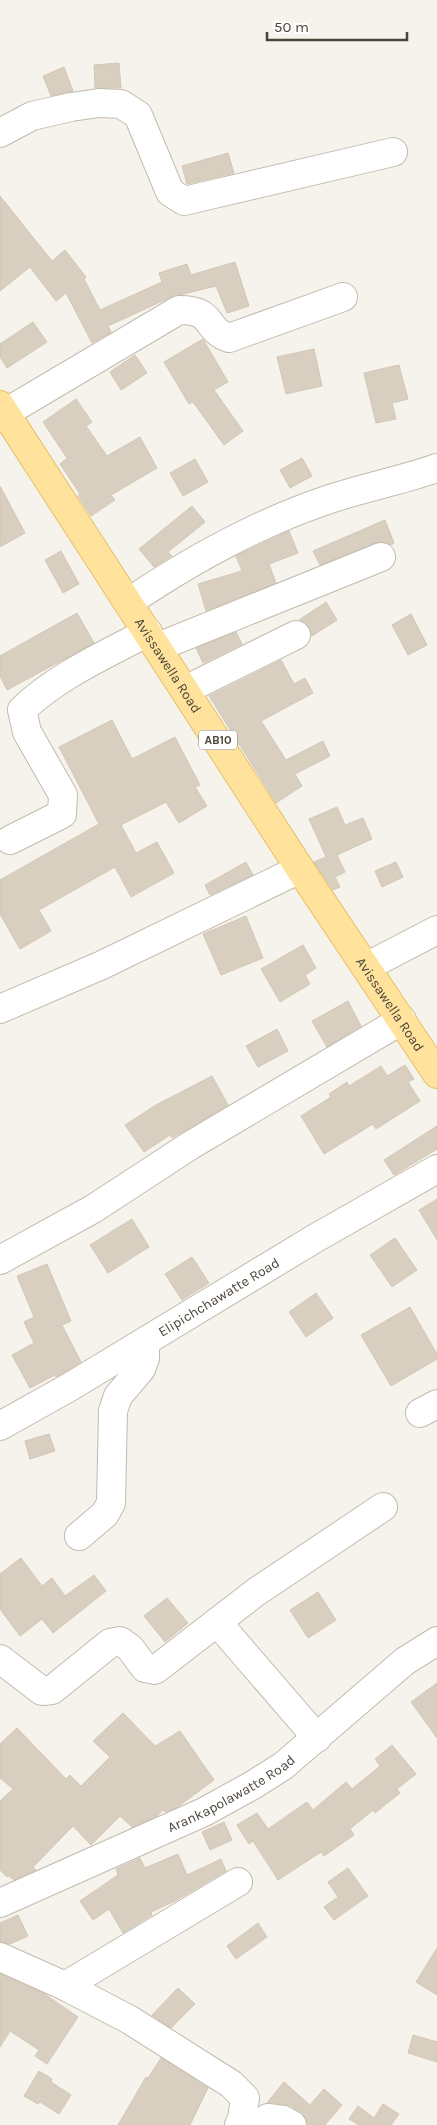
<svg xmlns="http://www.w3.org/2000/svg" width="437" height="2125" font-family="Karla,sans-serif">
	<style>
		.building { fill: #d8cfc1; stroke: #d3c7b4 }
		.lines { fill: none; stroke-linecap: round; stroke-linejoin: round }
		.minor-casing { stroke: #c2bbae; stroke-width: 30 }
		.major-casing { stroke: #e6c16a; stroke-width: 30 }
		.minor { stroke: #fff; stroke-width: 28 }
		.major { stroke: #ffe39c; stroke-width: 28 }
		.labels { text-anchor: middle; stroke-width: 4.5; stroke-linejoin: round; paint-order: stroke }
		.shield { fill: #fff; stroke: #817c74; stroke-width: 1 }
		.shield-label { font-size: 12px; font-weight: bold; fill: #4b4439 }
		.street-label { font-size: 14px; fill: #4b4439; stroke: #fff }
	</style>
	<rect width="100%" height="100%" fill="#f6f3ec"/>
	<!-- building -->
	<path class="building" d="M119,63L121,88H95L94,65Z
		M64,67L73,91L51,96L43,76Z
		M228,153L234,173L187,184L182,166Z
		M0,196L52,261L65,250L86,277L84,279L100,310L162,282L159,273L187,264L191,275L235,262L249,306L227,313L216,286L171,297L108,326L111,332L92,343L66,293L56,301L30,267L0,291Z
		M33,322L47,342L7,368L0,357V344Z
		M203,339L228,382L214,390L243,431L224,445L193,402L189,404L164,362Z
		M314,349L322,386L286,394L277,357Z
		M135,355L147,373L121,390L110,372Z
		M399,365L408,399L392,403L396,419L376,423L364,373Z
		M76,399L92,422L86,426L107,456L140,437L157,468L111,495L115,500L91,516L78,496L80,494L60,464L67,458L43,422Z
		M302,458L312,476L290,488L280,470Z
		M195,459L208,482L183,496L170,473Z
		M0,486L25,533L0,547Z
		M192,506L205,522L168,552L172,556L154,567L139,549Z
		M385,520L394,543L391,545L384,542L375,543L320,565L313,551Z
		M289,531L298,553L269,564L276,583L206,611L198,584L242,571L236,556Z
		M61,551L79,584L63,593L45,560Z
		M326,602L337,620L312,636L310,628L305,622L299,620Z
		M77,613L94,643L7,690L0,676V656Z
		M411,614L427,645L408,655L392,625Z
		M236,632L242,644L203,663L196,648Z
		M281,660L294,684L305,678L313,693L261,721L286,760L323,741L330,756L295,774L302,786L276,803L209,696Z
		M112,720L132,759L175,737L200,785L195,787L207,806L179,823L166,802L121,825L136,853L157,842L174,873L131,897L115,867L39,910L51,931L20,949L0,914V880L99,824L59,747Z
		M337,807L345,825L363,818L372,839L337,855L345,872L335,877L340,887L333,890L314,862L326,857L309,819Z
		M246,862L253,875L210,895L205,885Z
		M396,862L403,877L382,887L375,871Z
		M246,916L263,958L221,975L203,934Z
		M303,945L316,968L305,975L310,984L280,1002L261,969Z
		M348,1001L361,1026L327,1047L312,1021Z
		M277,1029L288,1051L258,1067L246,1046Z
		M405,1065L414,1079L408,1082L420,1101L376,1129L373,1124L324,1154L301,1116L331,1097L329,1094L347,1082L349,1086L381,1066L387,1076Z
		M212,1076L228,1105L179,1134L172,1138L170,1135L144,1152L125,1125L156,1105Z
		M437,1126V1149L394,1175L384,1160Z
		M437,1199V1240L419,1210Z
		M132,1219L149,1247L108,1273L90,1245Z
		M395,1238L417,1270L392,1287L370,1255Z
		M192,1257L209,1283L182,1300L165,1274Z
		M47,1264L71,1321L62,1325L81,1362L56,1377L55,1375L30,1388L12,1355L34,1343L24,1322L34,1317L17,1276Z
		M316,1293L333,1318L306,1337L289,1312Z
		M410,1307L437,1354V1359L391,1386L361,1335Z
		M49,1434L55,1451L30,1459L25,1441Z
		M21,1558L42,1586L52,1578L65,1596L94,1575L106,1591L53,1633L42,1619L20,1636L0,1609V1574Z
		M318,1592L336,1620L308,1638L290,1610Z
		M167,1598L188,1623L165,1642L144,1616Z
		M437,1683V1738L411,1702Z
		M123,1713L155,1746L180,1731L214,1780L176,1808L165,1812L163,1810L157,1816L132,1827L120,1816L91,1845L73,1826L33,1867L36,1870L14,1880L9,1876L7,1877L0,1870V1801L13,1789L0,1778V1744L17,1728L66,1779L70,1775L81,1786L110,1757L93,1741Z
		M392,1745L416,1774L397,1789L400,1793L375,1813L373,1810L350,1829L354,1835L324,1856L321,1852L278,1880L253,1841L249,1844L237,1825L257,1813L268,1829L307,1802L313,1810L346,1782L352,1789L380,1766L375,1759Z
		M224,1822L232,1840L210,1850L202,1832Z
		M178,1854L187,1875L221,1859L226,1871L175,1901L151,1912L152,1915L123,1933L109,1909L93,1920L80,1901L118,1875L116,1869L140,1858L145,1868Z
		M348,1868L368,1896L334,1920L324,1907L338,1897L328,1882Z
		M18,1915L28,1936L10,1944L0,1942V1923Z
		M258,1923L267,1937L236,1959L227,1946Z
		M437,1948V1995L416,1982Z
		M0,1974L43,1993L78,2017L47,2064L35,2056L39,2050L10,2031L0,2047Z
		M178,1988L195,2004L171,2028L152,2015Z
		M413,2035L437,2042V2062L408,2053Z
		M161,2058L208,2088L190,2125H118L146,2077L148,2078Z
		M39,2071L52,2079L51,2082L71,2095L59,2114L40,2102L38,2104L24,2096Z
		M284,2082L310,2105L324,2089L342,2105L325,2125H308L305,2117L291,2106L267,2103Z
		M383,2104L399,2114L391,2125H359L349,2119L358,2106L374,2118Z"/>
	<g class="lines">
		<defs>
			<g id="minor">
				<path d="M0,133L32,116L71,107L99,103L121,104L138,115L170,192L184,201L393,152"/>
				<path d="M0,416L179,310C216,310 203,329 229,338L343,297"/>
				<path d="M129,602C190,561 254,525 324,501C361,488 400,481 437,468"/>
				<path d="M158,647L381,557"/>
				<path d="M185,690L296,635"/>
				<path d="M10,840L62,814L63,795L27,732L22,710C57,676 105,655 148,632"/>
				<path d="M366,967L437,930"/>
				<path d="M0,1009L102,965L300,869"/>
				<path d="M0,1260L93,1209L191,1145L402,1020"/>
				<path d="M420,1413L437,1404"/>
				<path id="s1" d="M0,1426L68,1388L314,1239L437,1169"/>
				<path d="M79,1536L105,1514L111,1503L113,1411L118,1396L141,1369L145,1358V1342"/>
				<path d="M217,1622L317,1738"/>
				<path d="M0,1659L42,1691L52,1690L110,1643L120,1641L130,1648L145,1668L155,1670L256,1592L383,1507"/>
				<path id="s2" d="M0,1903L204,1812L253,1785L283,1766L405,1661L437,1641"/>
				<path d="M0,1957L65,1986L130,2020L231,2084L245,2098L242,2119L239,2125"/>
				<path d="M65,1986L238,1882"/>
				<path d="M261,2125L268,2118L283,2120L292,2125"/>
			</g>
			<g id="major">
				<path id="s3" d="M0,405L300,869L437,1074"/>
			</g>
		</defs>
		<!-- minor casing -->
		<use href="#minor" class="minor-casing"/>
		<!-- major casing -->
		<use href="#major" class="major-casing"/>
		<!-- minor -->
		<use href="#minor" class="minor"/>
		<!-- major -->
		<use href="#major" class="major"/>
	</g>
	<g class="labels">
		<!-- shield labels -->
		<rect class="shield" x="199" y="730.5" width="38" height="19" rx="4"/>
		<g class="shield-label">
			<text x="218" y="744">AB10</text>
		</g>
		<!-- street labels -->
		<g class="street-label">
			<text dy="5" stroke="none"><textPath href="#s3" startOffset="310">Avissawella Road</textPath></text>
			<text dy="5" stroke="none"><textPath href="#s3" startOffset="715">Avissawella Road</textPath></text>
			<text dy="5" stroke="none"><textPath href="#s1" startOffset="254">Elipichchawatte Road</textPath></text>
			<text dy="5" stroke="none"><textPath href="#s2" startOffset="256">Arankapolawatte Road</textPath></text>
		</g>
	</g>
	<!-- scale -->
	<path d="M267 32v8h140v-8" fill="none" stroke="#4b4439" stroke-width="2.5"/>
	<text x="274" y="32" font-size="15" fill="#4b4439" stroke="#ffffff" stroke-width="4" paint-order="stroke">50 m</text>
</svg>
